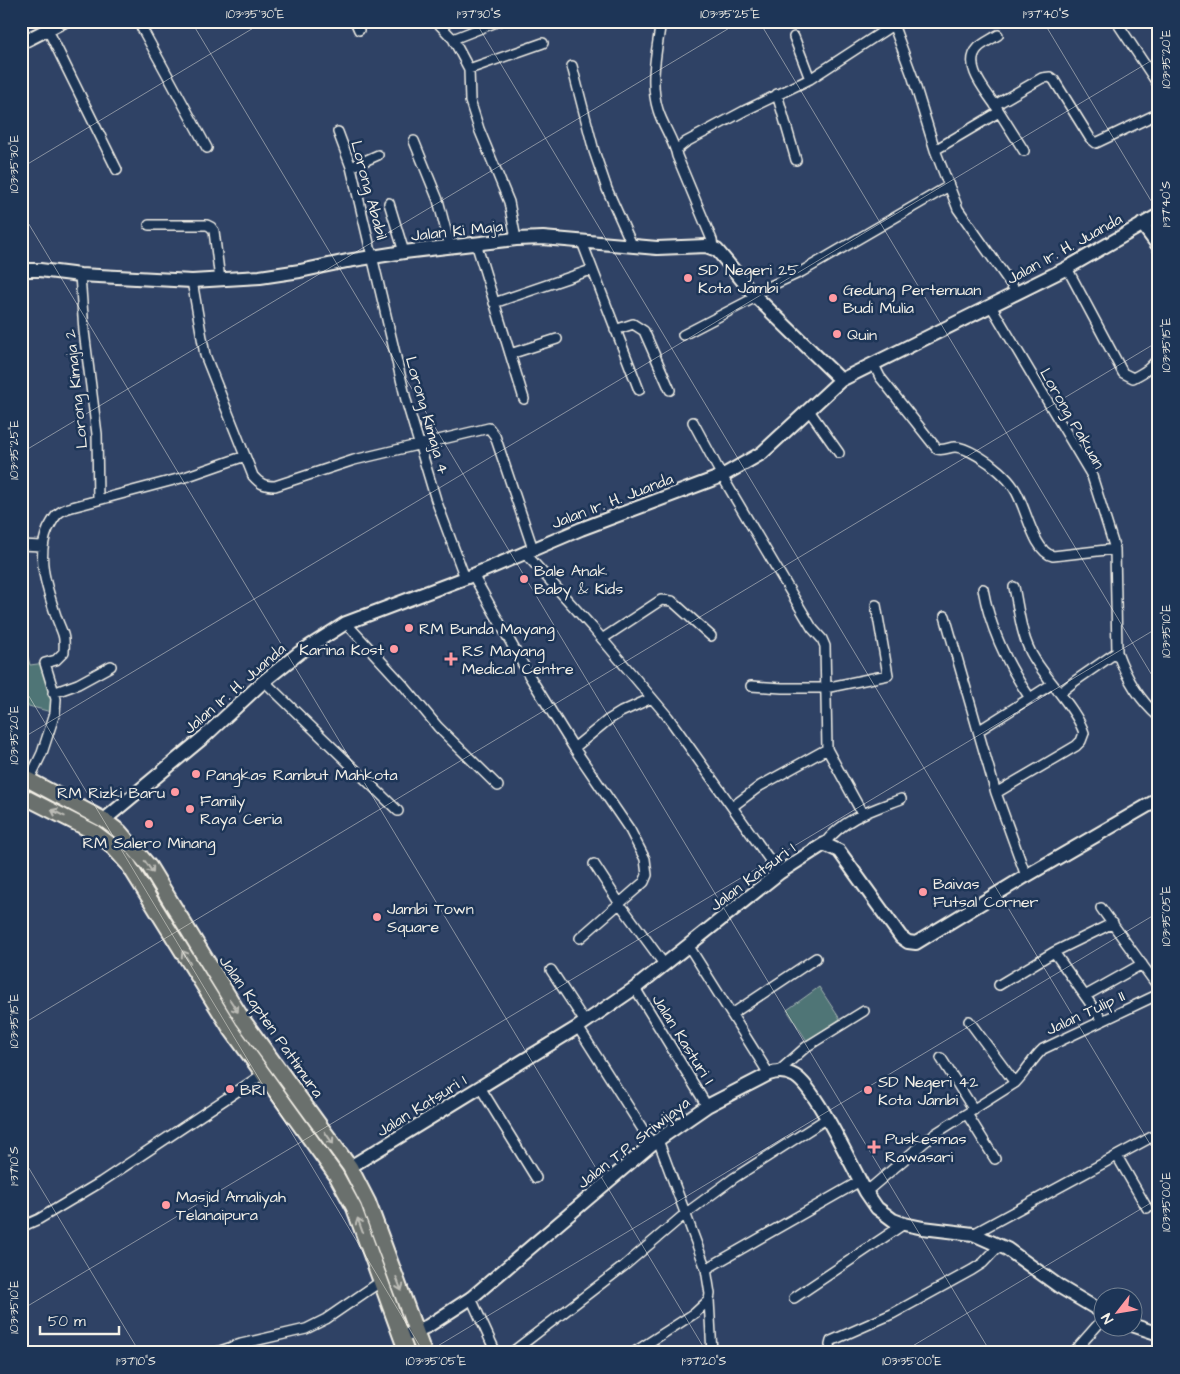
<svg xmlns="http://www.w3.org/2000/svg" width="1180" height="1374" font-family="'Architects Daughter',sans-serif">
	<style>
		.green { fill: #507476; stroke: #a2b2af }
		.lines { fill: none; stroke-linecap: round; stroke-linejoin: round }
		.street-casing { stroke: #f4f1e8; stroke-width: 12 }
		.secondary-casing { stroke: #f4f1e8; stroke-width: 16 }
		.primary-casing { stroke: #f4f1e8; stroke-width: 18 }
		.street { stroke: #1d3557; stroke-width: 9 }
		.secondary { stroke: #1d3557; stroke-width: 12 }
		.primary { stroke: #6b706d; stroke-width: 14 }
		.oneway { stroke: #bdbdb7 }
		.ticks { fill: none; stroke: #f4f1e8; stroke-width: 1; stroke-opacity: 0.45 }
		.poi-dot { fill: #ff9aa2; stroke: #1d3557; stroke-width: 2 }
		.labels { text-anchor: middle; stroke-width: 5; stroke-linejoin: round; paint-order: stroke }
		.street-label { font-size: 16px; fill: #f4f1e8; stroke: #1d3557 }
		.poi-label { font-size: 16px; fill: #f4f1e8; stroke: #1d3557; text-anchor: start }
		.neatline { fill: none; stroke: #f4f1e8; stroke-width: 2 }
		.ticks-label { font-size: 12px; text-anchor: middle; fill: #f4f1e8 }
	</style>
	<rect width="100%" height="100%" fill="#2f4265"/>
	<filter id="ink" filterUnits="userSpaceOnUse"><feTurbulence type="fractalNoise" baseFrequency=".02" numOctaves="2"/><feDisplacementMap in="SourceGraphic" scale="10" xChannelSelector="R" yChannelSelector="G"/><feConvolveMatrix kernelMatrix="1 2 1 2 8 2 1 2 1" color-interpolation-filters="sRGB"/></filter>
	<g filter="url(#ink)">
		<!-- green -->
		<path class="green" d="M21,632L30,665L45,663L55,713L21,704Z
			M819,987L840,1019L807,1041L787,1010Z"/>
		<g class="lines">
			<defs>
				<path id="street" d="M138,21L207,148
					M355,21L359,30
					M436,21L453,39L469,69L470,101L479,129L509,202L516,239
					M661,21C657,50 649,82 658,110C662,124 675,143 677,156L712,240L713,248
					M1116,21L1159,86
					M893,24L913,78L935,150L958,209L1017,293
					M48,30L117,170
					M794,37L810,79
					M453,39L499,21
					M572,66L594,151L607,189L633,247
					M469,69L543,43
					M777,94L796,160
					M995,105C986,91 962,65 978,48C983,43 992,39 998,35
					M338,132L351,167L406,400L436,500L465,578
					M414,141L438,200L450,246
					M676,150L686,142L744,111L810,79L899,21
					M935,150L999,112
					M1024,151L995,105L1042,78L1050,77L1054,80L1090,138L1096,143L1159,113
					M351,167L378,155
					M389,203L404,252
					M149,225H207L211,227L214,231L220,280
					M582,242L639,390
					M476,243L524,399
					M1067,268L1123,373L1133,378C1147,371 1150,368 1159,357
					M80,275L84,331L97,434L98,500
					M192,281L205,355L253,476C260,484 264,486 275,486L354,460L489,428L495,436L533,549
					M753,294L801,272L949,186
					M494,303L591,270
					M991,306L1092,476L1115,549L1117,652C1126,677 1139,700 1159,717
					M615,330L633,324L644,331L670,390
					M683,335L756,297
					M510,354L557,339
					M873,363L880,377L937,449C944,451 949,447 955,447C964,447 973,453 980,457C992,464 1007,477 1014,488C1026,505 1033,552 1053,556L1115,549
					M808,409L839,453
					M693,422L722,476L812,628L822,639L825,646L827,749L862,813
					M21,545L42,546
					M524,552L592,627L668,717L779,873
					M473,575L530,677L574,748L630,830L645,859L647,875L644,882L580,938
					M983,589C990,627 1008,666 1030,698L1052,684
					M945,616L996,793L1026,876
					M346,623L404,686L438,727L498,786
					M602,639L661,600L672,601L711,636
					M264,681L398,811
					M751,686L782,688H825L888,675L876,605
					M53,693L78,684L111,666
					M1060,693L1075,681L1117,652
					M978,731L1030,698
					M574,748L608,720L621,712L652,698
					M29,780L42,753L55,713L56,699L45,663L56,660L64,652C65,634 63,635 57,619C48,591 35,558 48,529C55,516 57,511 72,507L185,477L245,456
					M996,793L1076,746L1081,741L1084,733C1077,710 1047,680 1034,658C1021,638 1019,610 1014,587
					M732,807L760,786L827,749
					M824,844C844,818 872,810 901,799
					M594,864L620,904L664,964
					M1101,908L1159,988
					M688,945L769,1074
					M1054,952L1113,923
					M551,970L585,1022
					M999,985L1054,952L1102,1020
					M635,988L707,1106
					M1085,996L1142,964
					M732,1014L816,958
					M969,1021L1015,1083
					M578,1027L652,1144
					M941,1058L974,1110
					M779,1071L806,1047L864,1011
					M480,1087L536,1178
					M967,1114L995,1159
					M658,1140L706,1269L710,1294L709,1300L712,1353
					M1117,1156L1147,1208
					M866,1192L933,1135L1015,1083C1026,1072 1032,1059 1043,1049L1159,994
					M21,1227L39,1219L101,1182L263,1074
					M973,1234L1159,1133
					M706,1269L860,1181
					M471,1298L496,1353
					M794,1298L904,1224
					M214,1353L241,1344L306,1329L326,1319L380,1282
					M511,1353L624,1266L685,1214L734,1178L826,1119
					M633,1353L695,1313L709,1300
					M832,1353L830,1345L831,1341L892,1314L972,1270L983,1263L999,1246
					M1073,1353L1102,1320"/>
				<path id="secondary" d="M21,43L64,21
					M1142,224L1159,247
					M21,270H40L80,275L192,281L260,277L300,271L347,261L404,252L516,239L543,238L657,248L706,246L717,250L756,297L841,380
					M104,820L205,736L264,681L299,653L346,623L473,575L581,529L722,476L762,453L841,380L1067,268L1159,215
					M350,1167L578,1027L635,988L779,873L824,844L839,851L901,937L908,942L916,943L1026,876L1159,799
					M1132,1325L1159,1334
					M407,1335L428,1326L471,1298L652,1144L707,1106L769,1074C778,1071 786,1071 795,1076C816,1088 852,1167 866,1192L877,1208L893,1220L904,1224L923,1228L973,1234L1007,1249L1060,1287L1102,1312"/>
				<path id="primary" d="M21,776L104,820L120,832L149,866L243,1020L350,1167L368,1202L424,1353
					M21,795L94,832L110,844L128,864L230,1028L336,1175L354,1208L407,1353"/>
			</defs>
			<!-- street casing -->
			<use href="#street" class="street-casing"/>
			<!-- secondary casing -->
			<use href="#secondary" class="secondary-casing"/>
			<!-- primary casing -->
			<use href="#primary" class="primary-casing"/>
			<!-- street -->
			<use href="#street" class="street"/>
			<!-- secondary -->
			<use href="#secondary" class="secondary"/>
			<!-- primary -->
			<use href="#primary" class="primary"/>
		</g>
		<!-- one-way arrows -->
		<defs><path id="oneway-shaft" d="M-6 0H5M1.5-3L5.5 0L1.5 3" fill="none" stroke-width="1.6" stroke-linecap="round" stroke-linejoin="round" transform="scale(1.25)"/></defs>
		<g class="oneway">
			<use href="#oneway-shaft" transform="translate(58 813) rotate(-154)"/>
			<use href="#oneway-shaft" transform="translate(149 867) rotate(55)"/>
			<use href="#oneway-shaft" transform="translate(186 957) rotate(-122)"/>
			<use href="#oneway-shaft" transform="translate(234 1006) rotate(57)"/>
			<use href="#oneway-shaft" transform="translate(329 1138) rotate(55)"/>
			<use href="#oneway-shaft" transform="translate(360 1225) rotate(-110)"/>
			<use href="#oneway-shaft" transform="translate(399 1284) rotate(69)"/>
		</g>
	</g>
	<!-- ticks -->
	<path class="ticks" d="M191,21L991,1353M475,21L1159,1159M759,21L1159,687M1043,21L1159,214M21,168L265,21M21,211L707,1353M21,453L741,21M21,683L424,1353M21,739L1159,56M21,1025L1159,341M21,1155L140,1353M21,1310L1159,627M426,1353L1159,912M901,1353L1159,1198"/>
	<!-- markers -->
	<g class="poi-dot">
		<circle cx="688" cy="278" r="5"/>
		<circle cx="833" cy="298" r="5"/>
		<circle cx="837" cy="334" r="5"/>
		<circle cx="524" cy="579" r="5"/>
		<circle cx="409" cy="628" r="5"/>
		<circle cx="394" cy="649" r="5"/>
		<path d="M448.5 651.5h5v5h5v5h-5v5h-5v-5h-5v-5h5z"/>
		<circle cx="196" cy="774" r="5"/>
		<circle cx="175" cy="792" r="5"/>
		<circle cx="190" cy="809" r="5"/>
		<circle cx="149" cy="824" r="5"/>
		<circle cx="923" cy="892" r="5"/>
		<circle cx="377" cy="917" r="5"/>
		<circle cx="230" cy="1089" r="5"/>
		<circle cx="868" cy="1090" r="5"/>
		<path d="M871.5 1139.5h5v5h5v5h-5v5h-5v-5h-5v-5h5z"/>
		<circle cx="166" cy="1205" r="5"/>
	</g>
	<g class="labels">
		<!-- street labels -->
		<g class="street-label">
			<text transform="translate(370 190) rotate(75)" y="6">Lorong Ababil</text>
			<text transform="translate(457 230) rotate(-6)" y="6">Jalan Ki Maja</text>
			<text transform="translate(1064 248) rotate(-29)" y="6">Jalan Ir. H. Juanda</text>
			<text transform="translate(75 389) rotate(-96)" y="6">Lorong Kimaja 2</text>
			<text transform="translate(428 415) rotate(74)" y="6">Lorong Kimaja 4</text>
			<text transform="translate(1073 418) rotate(60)" y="6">Lorong Pakuan</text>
			<text transform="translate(612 500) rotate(-21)" y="6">Jalan Ir. H. Juanda</text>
			<text transform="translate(234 688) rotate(-41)" y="6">Jalan Ir. H. Juanda</text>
			<text transform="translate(752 876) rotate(-37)" y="6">Jalan Katsuri 1</text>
			<text transform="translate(1085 1012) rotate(-25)" y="6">Jalan Tulip II</text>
			<text transform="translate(272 1026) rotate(55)" y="6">Jalan Kapten Pattimura</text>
			<text transform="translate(684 1039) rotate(58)" y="6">Jalan Kasturi I</text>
			<text transform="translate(421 1105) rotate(-32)" y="6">Jalan Katsuri 1</text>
			<text transform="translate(633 1142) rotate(-38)" y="6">Jalan T.P. Sriwijaya</text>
		</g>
		<!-- poi labels -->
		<g class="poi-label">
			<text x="698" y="275">SD Negeri 25<tspan x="698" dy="18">Kota Jambi</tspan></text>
			<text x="843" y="295">Gedung Pertemuan<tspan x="843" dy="18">Budi Mulia</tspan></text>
			<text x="847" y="340">Quin</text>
			<text x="534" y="576">Bale Anak<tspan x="534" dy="18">Baby &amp; Kids</tspan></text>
			<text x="419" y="634">RM Bunda Mayang</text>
			<text x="384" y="655" text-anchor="end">Karina Kost</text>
			<text x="462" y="656">RS Mayang<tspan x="462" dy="18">Medical Centre</tspan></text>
			<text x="206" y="780">Pangkas Rambut Mahkota</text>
			<text x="165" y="798" text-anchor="end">RM Rizki Baru</text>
			<text x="200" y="806">Family<tspan x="200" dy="18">Raya Ceria</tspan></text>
			<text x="149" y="848" text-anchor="middle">RM Salero Minang</text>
			<text x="933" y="889">Baivas<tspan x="933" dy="18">Futsal Corner</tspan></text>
			<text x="387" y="914">Jambi Town<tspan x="387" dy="18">Square</tspan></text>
			<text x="878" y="1087">SD Negeri 42<tspan x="878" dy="18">Kota Jambi</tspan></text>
			<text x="240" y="1095">BRI</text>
			<text x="885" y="1144">Puskesmas<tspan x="885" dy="18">Rawasari</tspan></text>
			<text x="176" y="1202">Masjid Amaliyah<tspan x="176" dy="18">Telanaipura</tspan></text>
		</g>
	</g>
	<!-- margin -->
	<rect width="1180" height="1374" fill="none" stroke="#1d3557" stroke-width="55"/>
	<!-- north arrow -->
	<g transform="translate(1118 1312) rotate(239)"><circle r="24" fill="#1d3557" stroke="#738091"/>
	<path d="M0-4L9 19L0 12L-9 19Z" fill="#ff9aa2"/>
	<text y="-8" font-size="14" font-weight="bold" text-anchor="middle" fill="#f4f1e8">N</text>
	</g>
	<!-- scale -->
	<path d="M40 1326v8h79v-8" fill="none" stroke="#f4f1e8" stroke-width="2.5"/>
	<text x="48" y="1326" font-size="15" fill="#f4f1e8" stroke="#1d3557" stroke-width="4" paint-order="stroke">50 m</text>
	<rect x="28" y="28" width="1124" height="1318" class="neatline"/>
	<g class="ticks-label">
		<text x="255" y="18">103°35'30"E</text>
		<text x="479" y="18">1°37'30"S</text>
		<text x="730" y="18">103°35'25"E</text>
		<text x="1046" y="18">1°37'40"S</text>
		<text transform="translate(1166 59) rotate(-90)" y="4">103°35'20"E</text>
		<text transform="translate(14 164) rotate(-90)" y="4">103°35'30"E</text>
		<text transform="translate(1166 204) rotate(-90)" y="4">1°37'40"S</text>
		<text transform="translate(1166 345) rotate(-90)" y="4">103°35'15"E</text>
		<text transform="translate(14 450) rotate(-90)" y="4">103°35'25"E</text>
		<text transform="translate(1166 631) rotate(-90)" y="4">103°35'10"E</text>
		<text transform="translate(14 735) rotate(-90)" y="4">103°35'20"E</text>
		<text transform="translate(1166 916) rotate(-90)" y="4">103°35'05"E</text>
		<text transform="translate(14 1021) rotate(-90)" y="4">103°35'15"E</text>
		<text transform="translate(14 1166) rotate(-90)" y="4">1°37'10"S</text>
		<text transform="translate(1166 1202) rotate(-90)" y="4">103°35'00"E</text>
		<text transform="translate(14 1307) rotate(-90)" y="4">103°35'10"E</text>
		<text x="136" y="1365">1°37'10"S</text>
		<text x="436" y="1365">103°35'05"E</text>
		<text x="704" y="1365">1°37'20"S</text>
		<text x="912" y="1365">103°35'00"E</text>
	</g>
</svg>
